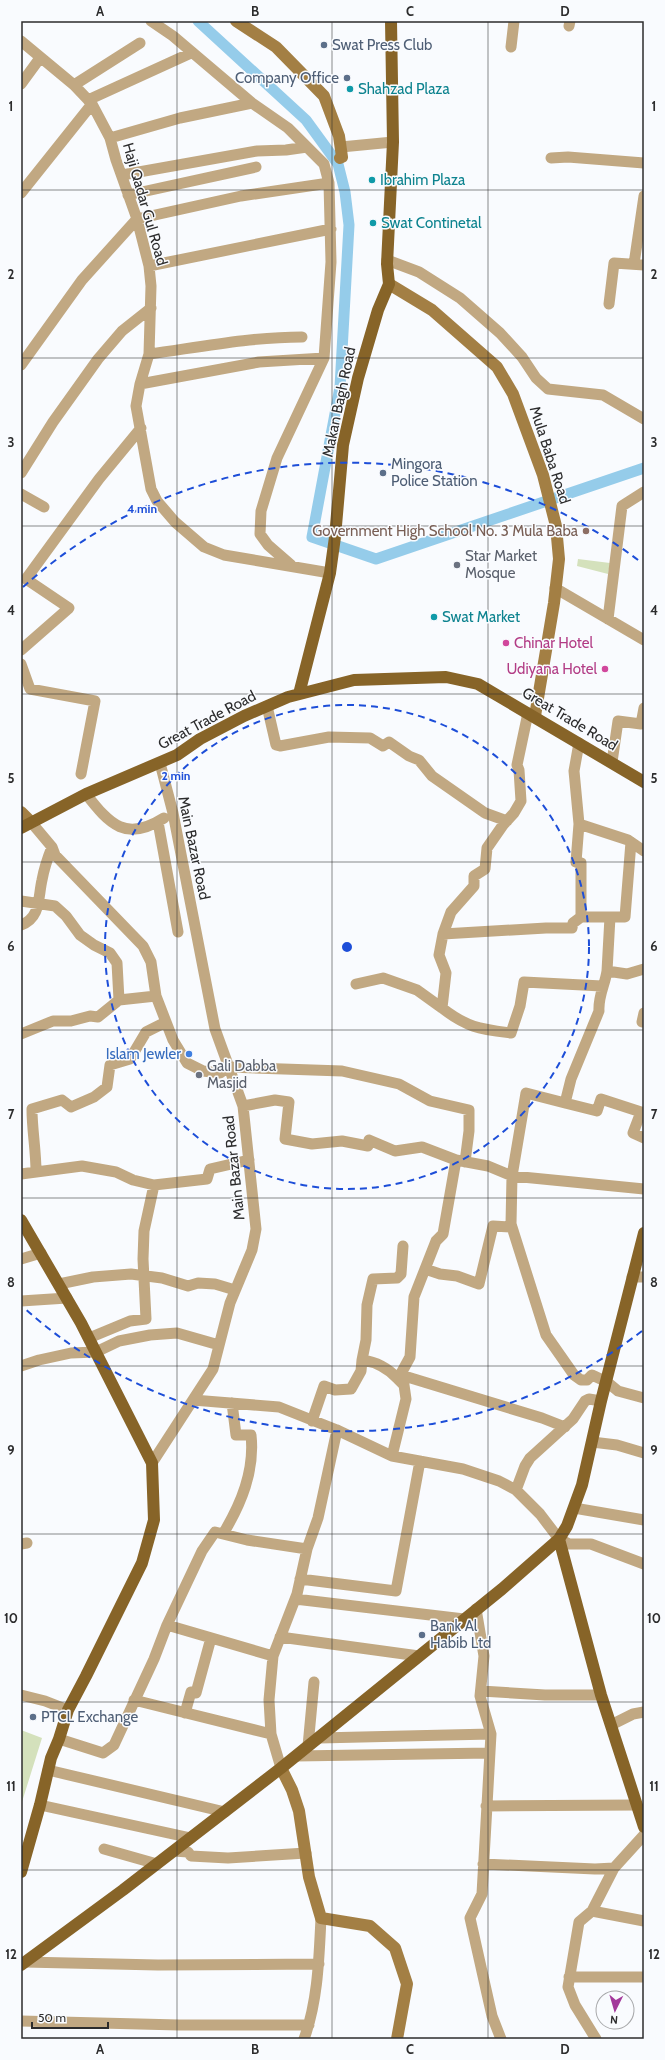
<svg xmlns="http://www.w3.org/2000/svg" width="665" height="2060" font-family="Cabin,sans-serif">
	<style>
		.green { fill: #d4e1bc }
		.lines { fill: none; stroke-linecap: round; stroke-linejoin: round }
		.canal { stroke: #95ccea; stroke-width: 11 }
		.street { stroke: #c1a882; stroke-width: 11 }
		.secondary { stroke: #a37f44; stroke-width: 12 }
		.primary { stroke: #876428; stroke-width: 12 }
		.grid { fill: none; stroke: #2c2c2d; stroke-width: 1; stroke-opacity: 0.55 }
		.ring { fill: none; stroke: #1d4ed8; stroke-width: 2; stroke-dasharray: 7 5 }
		.service-dot { fill: #5c6f8a; stroke: #f9fbfe; stroke-width: 1.5 }
		.culture-dot { fill: #0f9aa8; stroke: #f9fbfe; stroke-width: 1.5 }
		.education-dot { fill: #8d6e63; stroke: #f9fbfe; stroke-width: 1.5 }
		.worship-dot { fill: #6b7280; stroke: #f9fbfe; stroke-width: 1.5 }
		.hotel-dot { fill: #d1479c; stroke: #f9fbfe; stroke-width: 1.5 }
		.shop-dot { fill: #3f7fe0; stroke: #f9fbfe; stroke-width: 1.5 }
		.labels { text-anchor: middle; stroke-width: 3; stroke-linejoin: round; paint-order: stroke }
		.service-label { font-size: 15px; fill: #4e5e75; stroke: #f9fbfe; text-anchor: start }
		.culture-label { font-size: 15px; fill: #0d838f; stroke: #f9fbfe; text-anchor: start }
		.street-label { font-size: 15px; fill: #2c2c2d; stroke: #f9fbfe }
		.education-label { font-size: 15px; fill: #785e54; stroke: #f9fbfe; text-anchor: end }
		.worship-label { font-size: 15px; fill: #5b616d; stroke: #f9fbfe; text-anchor: start }
		.hotel-label { font-size: 15px; fill: #b23c85; stroke: #f9fbfe; text-anchor: start }
		.shop-label { font-size: 15px; fill: #366cbe; stroke: #f9fbfe; text-anchor: end }
		.centre { fill: #1d4ed8; stroke: #f9fbfe; stroke-width: 2 }
		.ring-label { font-size: 12px; text-anchor: middle; font-weight: bold; fill: #1d4ed8; stroke: #f9fbfe; stroke-width: 3; stroke-linejoin: round; paint-order: stroke }
		.neatline { fill: none; stroke: #2c2c2d; stroke-width: 1.5 }
		.grid-label { font-size: 13px; text-anchor: middle; font-weight: bold; fill: #2c2c2d }
	</style>
	<rect width="100%" height="100%" fill="#f9fbfe"/>
	<!-- green -->
	<path class="green" d="M578,559L610,563L608,574L577,566Z
		M21,1730L42,1738L21,1805Z"/>
	<g class="lines">
		<!-- canal -->
		<path class="canal" d="M198,21L306,120L338,164L345,192L349,225L340,387L312,537L376,559L644,468"/>
		<!-- street -->
		<path class="street" d="M151,21L173,36L252,103L288,128L324,164L329,183L331,262L324,358L277,458L261,511L260,534L268,545L291,565
			M569,26L570,21
			M21,41L74,85L92,104L110,138L116,160L137,219L149,266L151,286L149,354L140,384L136,406L151,489L157,501L175,522L204,547L224,555L330,573
			M511,47L514,21
			M21,84L40,58
			M74,85L140,43
			M88,100L191,53
			M110,138L180,118L252,103
			M341,147L393,142
			M551,158L568,157L644,163
			M122,175L257,151L286,150L307,147
			M21,193L92,104
			M128,195L256,167
			M387,260L419,272L460,298L500,333L522,357L536,378L548,389L603,395L644,419
			M634,264L644,196
			M149,266L331,229
			M609,304L614,263L644,265
			M149,354C200,347 251,337 302,337
			M21,365L82,280L137,219L241,196L329,183
			M140,384L259,362L324,358
			M21,473L53,422L98,359L122,331L151,308
			M21,494L44,507
			M555,588L644,640
			M608,619L622,506L644,492
			M21,650L69,608L26,579L99,479L141,428
			M21,664L30,689L95,701L81,774
			M267,706L276,745L280,746L329,737L370,738L383,746L389,742L409,756L419,760L432,776L485,813L507,821
			M579,743L574,771L579,824L628,840L644,851
			M612,762L618,721L641,724L644,708
			M86,794C110,825 126,842 164,818
			M31,822L52,847L55,855L143,946L151,962L156,996L173,1040L187,1063L203,1071L220,1073L228,1067L342,1071L399,1084L430,1101L469,1110V1131L465,1162
			M158,822L178,932
			M579,824L576,862L581,863V917
			M21,901L55,906L66,916L80,935L94,945L110,953L117,963L119,1000
			M21,925C41,918 38,897 42,880C44,869 48,857 52,847
			M443,934L546,928H572L573,923L581,917H625L631,842
			M644,969L627,974L607,971C605,985 598,996 599,1011L571,1079L565,1103L526,1093L512,1176L511,1224L546,1335L574,1375L581,1380H587L592,1375L607,1382L618,1391L644,1398
			M607,971L610,917
			M356,984L383,978L417,990L442,1008L446,973L439,955L443,934L451,912L474,886V876L485,869L487,848L503,825L514,813L521,801L519,770L517,765L528,713
			M442,1008C468,1028 480,1029 511,1033L520,1006L524,982L602,986
			M642,1022L644,1013
			M21,1034L53,1021H71L90,1016L98,1017L119,1000L156,996
			M565,1103L597,1111L601,1099L641,1112L633,1133L644,1138
			M243,1106L275,1100L289,1102L285,1139L312,1144L342,1141L368,1146L369,1140L395,1151L422,1147L456,1160L488,1166L512,1176L644,1189
			M36,1172C36,1150 32,1130 32,1109L62,1100L71,1107L94,1097L107,1087L110,1065L130,1059L146,1032L166,1022
			M21,1174L82,1166L116,1172L133,1180L154,1185L207,1179L210,1169L249,1160
			M21,1259L41,1253
			M425,1269L440,1274L457,1276L479,1284L493,1226L512,1227
			M632,1277H644
			M59,1284L93,1277L131,1274L162,1278L188,1286L198,1283L215,1284L235,1290
			M21,1301L67,1298
			M89,1338L130,1321L146,1319L143,1259L144,1231L154,1185
			M21,1366L39,1360L71,1353L96,1352L119,1341L150,1335L177,1333L219,1345
			M401,1375L542,1418L565,1427
			M398,1379C388,1368 377,1362 362,1360L366,1340L367,1305L373,1279L397,1278L401,1274L403,1246
			M193,1400L279,1407L337,1430L392,1456L463,1469L499,1481L516,1490L540,1514L559,1539L569,1544H591L644,1564
			M312,1421L324,1386L335,1390L351,1389L361,1371L362,1360
			M592,1442L617,1445L644,1453
			M392,1456L406,1399L404,1385L398,1379L410,1357L414,1297L436,1241L443,1234L456,1160
			M152,1463L213,1369L230,1303L252,1250L256,1229L243,1106L215,1029L173,813L160,763
			M516,1490L525,1466L530,1458L573,1419L585,1401L589,1399L601,1401
			M574,1508L644,1520
			M223,1534C241,1504 255,1471 251,1435H236L232,1403
			M21,1544L27,1543
			M300,1579L396,1591L420,1461
			M295,1599L464,1619
			M476,1609L484,1656L480,1696L491,1734L482,1894L470,1918L492,2016L501,2039
			M167,1625L202,1551L215,1532L247,1540L307,1549
			M280,1637L419,1656
			M481,1691L545,1695H601
			M21,1695L45,1701L68,1710
			M134,1700L271,1734
			M185,1713L191,1692L196,1693L211,1638
			M611,1725L633,1714L644,1712
			M319,1738L491,1734
			M59,1739L103,1753L114,1745L154,1659L167,1625L273,1656
			M308,1746L314,1682
			M296,1756L490,1753
			M281,1768L271,1734L269,1700L273,1656L297,1594L307,1549L318,1518L337,1430
			M48,1770L225,1812
			M40,1805L191,1838
			M486,1806L637,1805
			M104,1849L157,1864
			M174,1851L188,1852L191,1856L228,1858L306,1853
			M483,1864L595,1869L614,1868
			M592,1911L644,1921
			M24,1962L158,1965L319,1964
			M569,1977H644
			M21,2021L179,2025H309
			M304,2039C318,2001 319,1958 321,1918
			M596,2039L575,2005L568,1987L579,1922L592,1911L614,1868L644,1835"/>
		<!-- secondary -->
		<path class="secondary" d="M236,21L276,47L324,96L339,136L342,157L340,158
			M389,284L432,310L497,367L513,394L543,475L556,526L559,559L554,603L535,716
			M21,812L31,822
			M281,1768L292,1790L299,1811L309,1877L321,1918L370,1926L395,1948L407,1984L397,2039"/>
		<!-- primary -->
		<path class="primary" d="M299,694L330,573L335,537L343,445L358,378L378,310L389,284L387,264L393,142L391,21
			M21,828L86,794L177,755L200,739L244,716L288,697L354,680L446,677L478,684L644,782
			M21,1220L81,1323L152,1463L154,1520L142,1563L86,1676L68,1710L59,1739L51,1758L40,1805L21,1872
			M559,1539L601,1695L644,1827
			M21,1965L123,1890L281,1768L502,1589L559,1539L567,1526L582,1485L601,1401L644,1233"/>
	</g>
	<!-- grid -->
	<path class="grid" d="M177,21V2039M332,21V2039M488,21V2039M21,190H644M21,358H644M21,526H644M21,694H644M21,862H644M21,1030H644M21,1198H644M21,1366H644M21,1534H644M21,1702H644M21,1870H644"/>
	<!-- distance rings -->
	<g class="ring">
		<circle cx="347" cy="947" r="242"/>
		<path d="M642 1331A484 484 0 0 1 23 1307M23 587A484 484 0 0 1 642 563"/>
	</g>
	<!-- markers -->
	<g class="service-dot">
		<circle cx="324" cy="45" r="4"/>
		<circle cx="347" cy="78" r="4"/>
		<circle cx="383" cy="473" r="4"/>
		<circle cx="422" cy="1635" r="4"/>
		<circle cx="33" cy="1717" r="4"/>
	</g>
	<g class="culture-dot">
		<circle cx="350" cy="89" r="4"/>
		<circle cx="372" cy="180" r="4"/>
		<circle cx="373" cy="223" r="4"/>
		<circle cx="434" cy="617" r="4"/>
	</g>
	<circle class="education-dot" cx="586" cy="531" r="4"/>
	<g class="worship-dot">
		<circle cx="457" cy="565" r="4"/>
		<circle cx="199" cy="1075" r="4"/>
	</g>
	<g class="hotel-dot">
		<circle cx="506" cy="643" r="4"/>
		<circle cx="605" cy="669" r="4"/>
	</g>
	<circle class="shop-dot" cx="189" cy="1054" r="4"/>
	<g class="labels">
		<!-- service labels -->
		<g class="service-label">
			<text x="332" y="50">Swat Press Club</text>
			<text x="339" y="83" text-anchor="end">Company Office</text>
			<text x="391" y="469">Mingora<tspan x="391" dy="17">Police Station</tspan></text>
			<text x="430" y="1631">Bank Al<tspan x="430" dy="17">Habib Ltd</tspan></text>
			<text x="41" y="1722">PTCL Exchange</text>
		</g>
		<!-- culture labels -->
		<g class="culture-label">
			<text x="358" y="94">Shahzad Plaza</text>
			<text x="380" y="185">Ibrahim Plaza</text>
			<text x="381" y="228">Swat Continetal</text>
			<text x="442" y="622">Swat Market</text>
		</g>
		<!-- street labels -->
		<g class="street-label">
			<text transform="translate(145 204) rotate(74)" y="5">Haji Qadar Gul Road</text>
			<text transform="translate(339 402) rotate(-78)" y="5">Makan Bagh Road</text>
			<text transform="translate(550 455) rotate(72)" y="5">Mula Baba Road</text>
			<text transform="translate(570 719) rotate(31)" y="5">Great Trade Road</text>
			<text transform="translate(207 720) rotate(-28)" y="5">Great Trade Road</text>
			<text transform="translate(194 848) rotate(78)" y="5">Main Bazar Road</text>
			<text transform="translate(234 1168) rotate(-96)" y="5">Main Bazar Road</text>
		</g>
		<!-- education labels -->
		<g class="education-label">
			<text x="578" y="536">Government High School No. 3 Mula Baba</text>
		</g>
		<!-- worship labels -->
		<g class="worship-label">
			<text x="465" y="561">Star Market<tspan x="465" dy="17">Mosque</tspan></text>
			<text x="207" y="1071">Gali Dabba<tspan x="207" dy="17">Masjid</tspan></text>
		</g>
		<!-- hotel labels -->
		<g class="hotel-label">
			<text x="514" y="648">Chinar Hotel</text>
			<text x="597" y="674" text-anchor="end">Udiyana Hotel</text>
		</g>
		<!-- shop labels -->
		<g class="shop-label">
			<text x="181" y="1059">Islam Jewler</text>
		</g>
	</g>
	<circle cx="347" cy="947" r="6" class="centre"/>
	<g class="ring-label">
		<text x="142" y="513">4 min</text>
		<text x="176" y="780">2 min</text>
	</g>
	<!-- border -->
	<rect width="665" height="2060" fill="none" stroke="#f9fbfe" stroke-width="44"/>
	<!-- north arrow -->
	<g transform="translate(615 2010) rotate(185)"><circle r="19" fill="#f9fbfe" stroke="#a7a8aa"/>
	<path d="M0-3L7 15L0 10L-7 15Z" fill="#a3399b"/>
	<text y="-6" font-size="11" font-weight="bold" text-anchor="middle" fill="#2c2c2d">N</text>
	</g>
	<!-- scale -->
	<path d="M32 2022v6h76v-6" fill="none" stroke="#2c2c2d" stroke-width="2"/>
	<text x="38" y="2022" font-size="12" fill="#2c2c2d" stroke="#f9fbfe" stroke-width="3" paint-order="stroke">50 m</text>
	<rect x="22" y="22" width="621" height="2016" class="neatline"/>
	<g class="grid-label">
		<text x="100" y="16">A</text>
		<text x="255" y="16">B</text>
		<text x="410" y="16">C</text>
		<text x="565" y="16">D</text>
		<text x="11" y="111">1</text>
		<text x="654" y="111">1</text>
		<text x="11" y="279">2</text>
		<text x="654" y="279">2</text>
		<text x="11" y="447">3</text>
		<text x="654" y="447">3</text>
		<text x="11" y="615">4</text>
		<text x="654" y="615">4</text>
		<text x="11" y="783">5</text>
		<text x="654" y="783">5</text>
		<text x="11" y="951">6</text>
		<text x="654" y="951">6</text>
		<text x="11" y="1119">7</text>
		<text x="654" y="1119">7</text>
		<text x="11" y="1287">8</text>
		<text x="654" y="1287">8</text>
		<text x="11" y="1455">9</text>
		<text x="654" y="1455">9</text>
		<text x="11" y="1623">10</text>
		<text x="654" y="1623">10</text>
		<text x="11" y="1791">11</text>
		<text x="654" y="1791">11</text>
		<text x="11" y="1959">12</text>
		<text x="654" y="1959">12</text>
		<text x="100" y="2054">A</text>
		<text x="255" y="2054">B</text>
		<text x="410" y="2054">C</text>
		<text x="565" y="2054">D</text>
	</g>
</svg>
